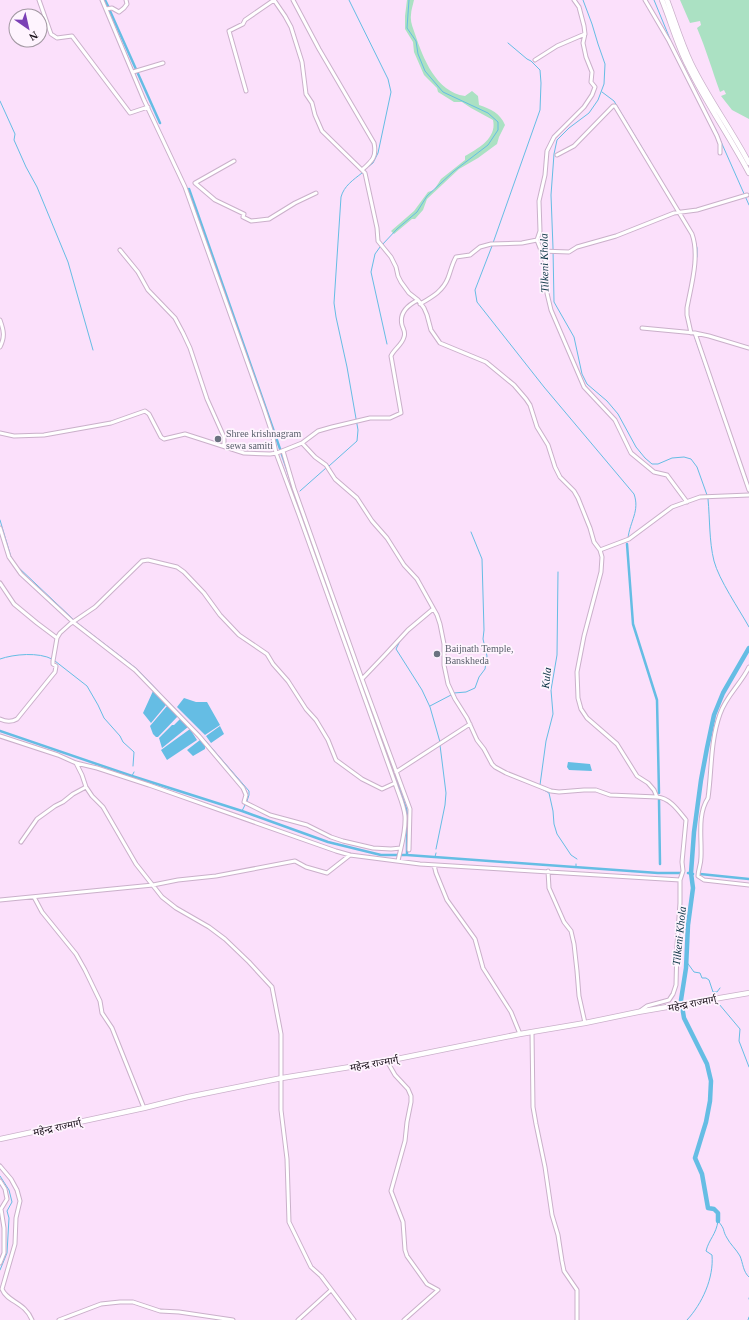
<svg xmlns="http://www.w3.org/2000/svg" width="749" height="1320" font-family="'Times New Roman','Noto Sans Devanagari',serif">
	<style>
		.green { fill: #abe1c3 }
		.water { fill: #65bde4 }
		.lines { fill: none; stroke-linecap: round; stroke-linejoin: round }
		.stream { stroke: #65bde4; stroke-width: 1 }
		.canal { stroke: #65bde4; stroke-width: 2.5 }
		.river { stroke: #65bde4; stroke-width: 4.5 }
		.minor-casing { stroke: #cab0ca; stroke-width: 5 }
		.primary-casing { stroke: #cab0ca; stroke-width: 6 }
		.trunk-casing { stroke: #cab0ca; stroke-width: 6 }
		.minor { stroke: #fff; stroke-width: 3 }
		.primary { stroke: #fff; stroke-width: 4.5 }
		.trunk { stroke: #fff; stroke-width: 4.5 }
		.worship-dot { fill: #6b7280; stroke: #fef4fe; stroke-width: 1.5 }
		.labels { text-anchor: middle; stroke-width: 3.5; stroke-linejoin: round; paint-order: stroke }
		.worship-label { font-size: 10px; fill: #5b616d; stroke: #fef4fe; text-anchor: start }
		.street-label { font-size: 10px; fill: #180f18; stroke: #fef4fe }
		.water-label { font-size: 11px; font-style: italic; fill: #083242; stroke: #fef4fe }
	</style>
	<rect width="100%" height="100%" fill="#fbe0fb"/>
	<!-- green -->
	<path class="green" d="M407,0H414C413,5 411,10 411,15C410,22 413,28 415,34C423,58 436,92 465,96L472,91L478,96L479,105C491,109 500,113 505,125L499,137L497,144L478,158L459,169L427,199L423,210L415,219H412L394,234L391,231L414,211L428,192L434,190L441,179L465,160V156C479,148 497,138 493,120L471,108L462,102H454L438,92L437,88L424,75L414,52L413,42L405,29V16Z
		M680,0H749V119L732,110L721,96L726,94L724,90L720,92C712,70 706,49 697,28L701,25L700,21L690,23Z"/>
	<!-- water -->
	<path class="water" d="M153,691L166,705L151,723L143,713Z
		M184,698L196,702H207L220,725L205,735L177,707Z
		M167,706L178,716L158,737H156L153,734L150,726Z
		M180,719L188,727L162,748L159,738L172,725H174Z
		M220,726L224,734L211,743L206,736Z
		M190,729L197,740L167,760L161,750Z
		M200,740L205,746V749L193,756L187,750Z
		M568,762L590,764L592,771L569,770L567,767Z"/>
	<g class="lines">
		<!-- stream -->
		<path class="stream" d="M349,0L388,79L391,92L378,153L373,163L364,170
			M583,0L592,24L598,44L605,64L604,84L598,100L589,113L569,128L557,140L554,154L551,195L553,248L554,302L574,337L582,374L587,384L607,401L618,414L636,447L645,458L652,464H658L672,458L684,457L691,459L697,467L707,495
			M654,0L670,39
			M602,92L614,101L650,161
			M0,101L15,134L14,140L26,167L37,187L68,262L93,350
			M715,128L749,205
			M694,237L697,248V257
			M493,243L540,110L541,83L540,70L531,61L527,59L508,43
			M382,245L397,229L417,212L427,196L454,171L488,145L498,130V122L488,113L443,92L425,71L418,54L416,41L407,28L409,0
			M492,246L475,290L477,302L544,387L634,494C640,511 630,521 628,538
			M380,247L375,254L371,272L387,344
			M694,335L733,447
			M329,466L357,441L358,430L347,367L336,317L334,303L341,197C344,186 353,180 362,173
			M300,491L326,468
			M708,499C710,519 709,541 714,561C719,580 739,609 749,627
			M0,520L11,557
			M18,567L74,620
			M76,622L137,669L204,739L249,791V795L247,801
			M400,641L396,649L422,690L430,707L440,742
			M0,659C14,654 39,652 52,659
			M55,661L87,686L98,705L104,718L120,736L123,742L134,752L133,766
			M454,693L466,692L475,688L479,677L485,669L487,656L483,639L484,630L482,559L471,532
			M430,706L451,695
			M132,776L134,772
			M540,785L546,741L553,714L551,690L557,655L558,572
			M542,789L549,793L553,811L554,824L557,834L571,855L577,859
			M242,811L245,805
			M436,849L445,805L446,793L440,745
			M435,857L436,853
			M576,867V864
			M686,961L694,972L700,973L702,978H706L709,980L713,992H717L720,988
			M719,1004L740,1029L739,1041L749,1067
			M0,1176L9,1190L12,1202L7,1211L9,1218L7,1253L0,1270
			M718,1221C726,1230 722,1230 727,1238C730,1244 736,1249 740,1256C743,1263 743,1272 749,1277
			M749,1298V1299
			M687,1320C702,1304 714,1278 712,1255L706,1251C709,1239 716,1235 718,1221
			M748,1320L749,1317"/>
		<!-- canal -->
		<path class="canal" d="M105,0L108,6
			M110,11L160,123
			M189,189C262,395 332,602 406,809L407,815V855
			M627,544L633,624L657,700L659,793
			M0,731L132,776L242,811L328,842L381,855H407L658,873H680
			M659,800L660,864
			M688,873L693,874
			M700,874L749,879"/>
		<!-- river -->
		<path class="river" d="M718,1221V1213L714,1209L708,1208L702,1174L695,1158L706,1122L710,1101L711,1081L707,1064L684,1018L681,1000L686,968L688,925L693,888L691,873L694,832L701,780L707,748L714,715L723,693L749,648"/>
		<defs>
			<path id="minor" d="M39,0L51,34L57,38L72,36L130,113L148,107
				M102,0L144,100L185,187L264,409L272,433L276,453L299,515L395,783C398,793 404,805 405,816C406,832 401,846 398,861
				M274,0L285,16L291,27L302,62L306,94L312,103L315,115L322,131L365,173L377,228L378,241L391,257L396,267L398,276L401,282L409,293L418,300L424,308L427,315L431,330L440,343L486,362L514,385L526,399L530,405L537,427L548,445L555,467L560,477L574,491L578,498L590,528L594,542L600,550L602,557L601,572L584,636L577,672L578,698L581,709L587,718L617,744L637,776L648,783L654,790L657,797C670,798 678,810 686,820L682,862L683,871L680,880V903L677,946L676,985L673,994L669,1000L647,1006L640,1011
				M293,0L319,49L374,143C377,157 372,161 362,170
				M645,0L669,41L717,136L720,144V153
				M106,9L112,8L119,12L124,8L127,4L126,0
				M535,60L557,46L585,34
				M133,72L163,63
				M246,91L229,31L243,24L245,20L274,0
				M557,155L574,146L613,106H615L692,234C700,256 691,286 687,308V315L691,333
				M234,161L195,183L215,200L244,214L243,217L251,221L269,219L295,203L316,193
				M537,240L540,231L539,201L545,175L547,151L554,137L584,107L592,95L595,87L591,82L592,72L586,57L583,43L585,34L584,26L579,7L574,0
				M120,250L138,272L148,290L175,318L183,333L190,348L207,399L224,437V446
				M541,251L569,252L577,247L616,236L674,213L697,210L747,195
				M420,304C432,297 443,291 448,278C451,270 452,264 456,257L470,255L480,247L491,244L522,243L537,240L547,266L546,289L551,310L584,387L615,420L631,453L654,472L667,475L687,502
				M0,320C4,331 5,337 0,347
				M642,328L695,333L709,336L749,348
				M695,333L749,490
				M0,433L14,436L44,435L111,423L145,411L149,414L161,437L164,439L185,434L244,453L270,454L277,453L302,443L318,431L332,427L370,418H390L401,413L391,356C394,349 402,345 404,337C406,332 403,329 402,325C399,313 408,305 418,300
				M302,443L315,457L326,465L335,479L357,498L372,521L387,538L404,565L417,579L437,615L440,624L444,644V665L448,684L455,699L467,718L477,740L484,749L492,764L495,767L506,773L551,791L559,792L584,790H596L610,795L657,797
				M283,451L294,488L362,679L410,809L409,850
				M0,528L9,557L21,574L73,622L135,670L199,736L243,788L246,795L244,802L270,815L307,825L331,837L343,841L373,848L391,849L401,848
				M600,550L629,539L672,507L700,497L749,495
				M0,583L14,604L37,623L57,638
				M749,667C741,684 726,696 720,714C710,742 712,770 708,798C697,815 702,838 701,857C701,865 698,870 698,876L704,880L749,885
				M362,679L384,656L408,630L433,609
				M0,719C6,722 12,722 17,719L55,672L56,666L53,664V661L57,638L60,633L70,624L95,607L142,561L148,560L177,567L184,572L204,593L220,615L239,635L267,654L273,664L288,681L306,709L316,720L328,740L336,760L362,779L382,789L395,783
				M0,736L58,755L76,763L97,768L149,785L336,851L350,855L420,864L680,880
				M76,763L82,775L86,787L92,796L103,807L136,864L162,897L176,908L209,927L225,939L249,962L272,987L281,1034V1110L287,1159L289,1222L311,1267L321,1276L354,1320
				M396,772L470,724
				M21,842L37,819L55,806L63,802L73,794L86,787
				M434,865L436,873L447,900L475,939L483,968L511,1012L520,1034
				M548,871L549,888L564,922L571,931L574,944L577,971L579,996L585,1023
				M34,897L42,912L76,954L85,970L100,1001L102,1013L112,1028L144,1108
				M0,900L153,885L178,880L216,876L295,861L306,867L327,873L350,855
				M532,1032L533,1107L536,1124L545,1167L552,1215L558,1235L562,1261L564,1271L577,1290V1320
				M387,1061L395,1075L408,1089L411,1096V1102L407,1122L405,1141L391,1191L403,1222L405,1250L407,1256L427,1284L438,1290L404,1320
				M0,1166L11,1179L17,1190L20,1201L16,1218L15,1244L2,1289C7,1302 25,1302 32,1320
				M0,1181L5,1189L7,1199L1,1209L4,1228V1253L0,1263
				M59,1320L101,1304L120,1302H133L160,1311L179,1312L233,1320
				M298,1320L331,1290"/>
			<path id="primary" d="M662,0C671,22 677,45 688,66C706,103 730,137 749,173
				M667,0C675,21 681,42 691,63C708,98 731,129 749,163"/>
			<path id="trunk" d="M0,1139L144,1108L188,1097L282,1078L387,1061L520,1034L585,1023L638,1012L749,993"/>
		</defs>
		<!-- minor casing -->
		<use href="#minor" class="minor-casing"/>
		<!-- primary casing -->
		<use href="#primary" class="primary-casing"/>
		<!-- trunk casing -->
		<use href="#trunk" class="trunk-casing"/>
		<!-- minor -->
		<use href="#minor" class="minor"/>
		<!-- primary -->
		<use href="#primary" class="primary"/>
		<!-- trunk -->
		<use href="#trunk" class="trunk"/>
	</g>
	<!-- markers -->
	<g class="worship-dot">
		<circle cx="218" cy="439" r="4"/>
		<circle cx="437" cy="654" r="4"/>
	</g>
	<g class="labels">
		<!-- worship labels -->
		<g class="worship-label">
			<text x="226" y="437">Shree krishnagram<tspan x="226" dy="12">sewa samiti</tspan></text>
			<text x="445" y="652">Baijnath Temple,<tspan x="445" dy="12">Banskheda</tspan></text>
		</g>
		<!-- street labels -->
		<g class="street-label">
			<text transform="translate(692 1003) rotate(-11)" y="4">महेन्द्र राज्मार्ग्</text>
			<text transform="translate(374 1063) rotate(-10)" y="4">महेन्द्र राज्मार्ग्</text>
			<text transform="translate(57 1127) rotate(-12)" y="4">महेन्द्र राज्मार्ग्</text>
		</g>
		<!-- water labels -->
		<g class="water-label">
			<text transform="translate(544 263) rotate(-91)" y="4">Tilkeni Khola</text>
			<text transform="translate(546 678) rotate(-83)" y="4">Kula</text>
			<text transform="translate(679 936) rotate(-84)" y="4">Tilkeni Khola</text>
		</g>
	</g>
	<!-- north arrow -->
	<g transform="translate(28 28) rotate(146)"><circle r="19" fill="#fef4fe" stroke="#a298a2"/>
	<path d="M0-3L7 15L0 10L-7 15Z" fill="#7b40b6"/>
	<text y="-6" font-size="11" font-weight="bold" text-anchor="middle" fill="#180f18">N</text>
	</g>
</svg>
